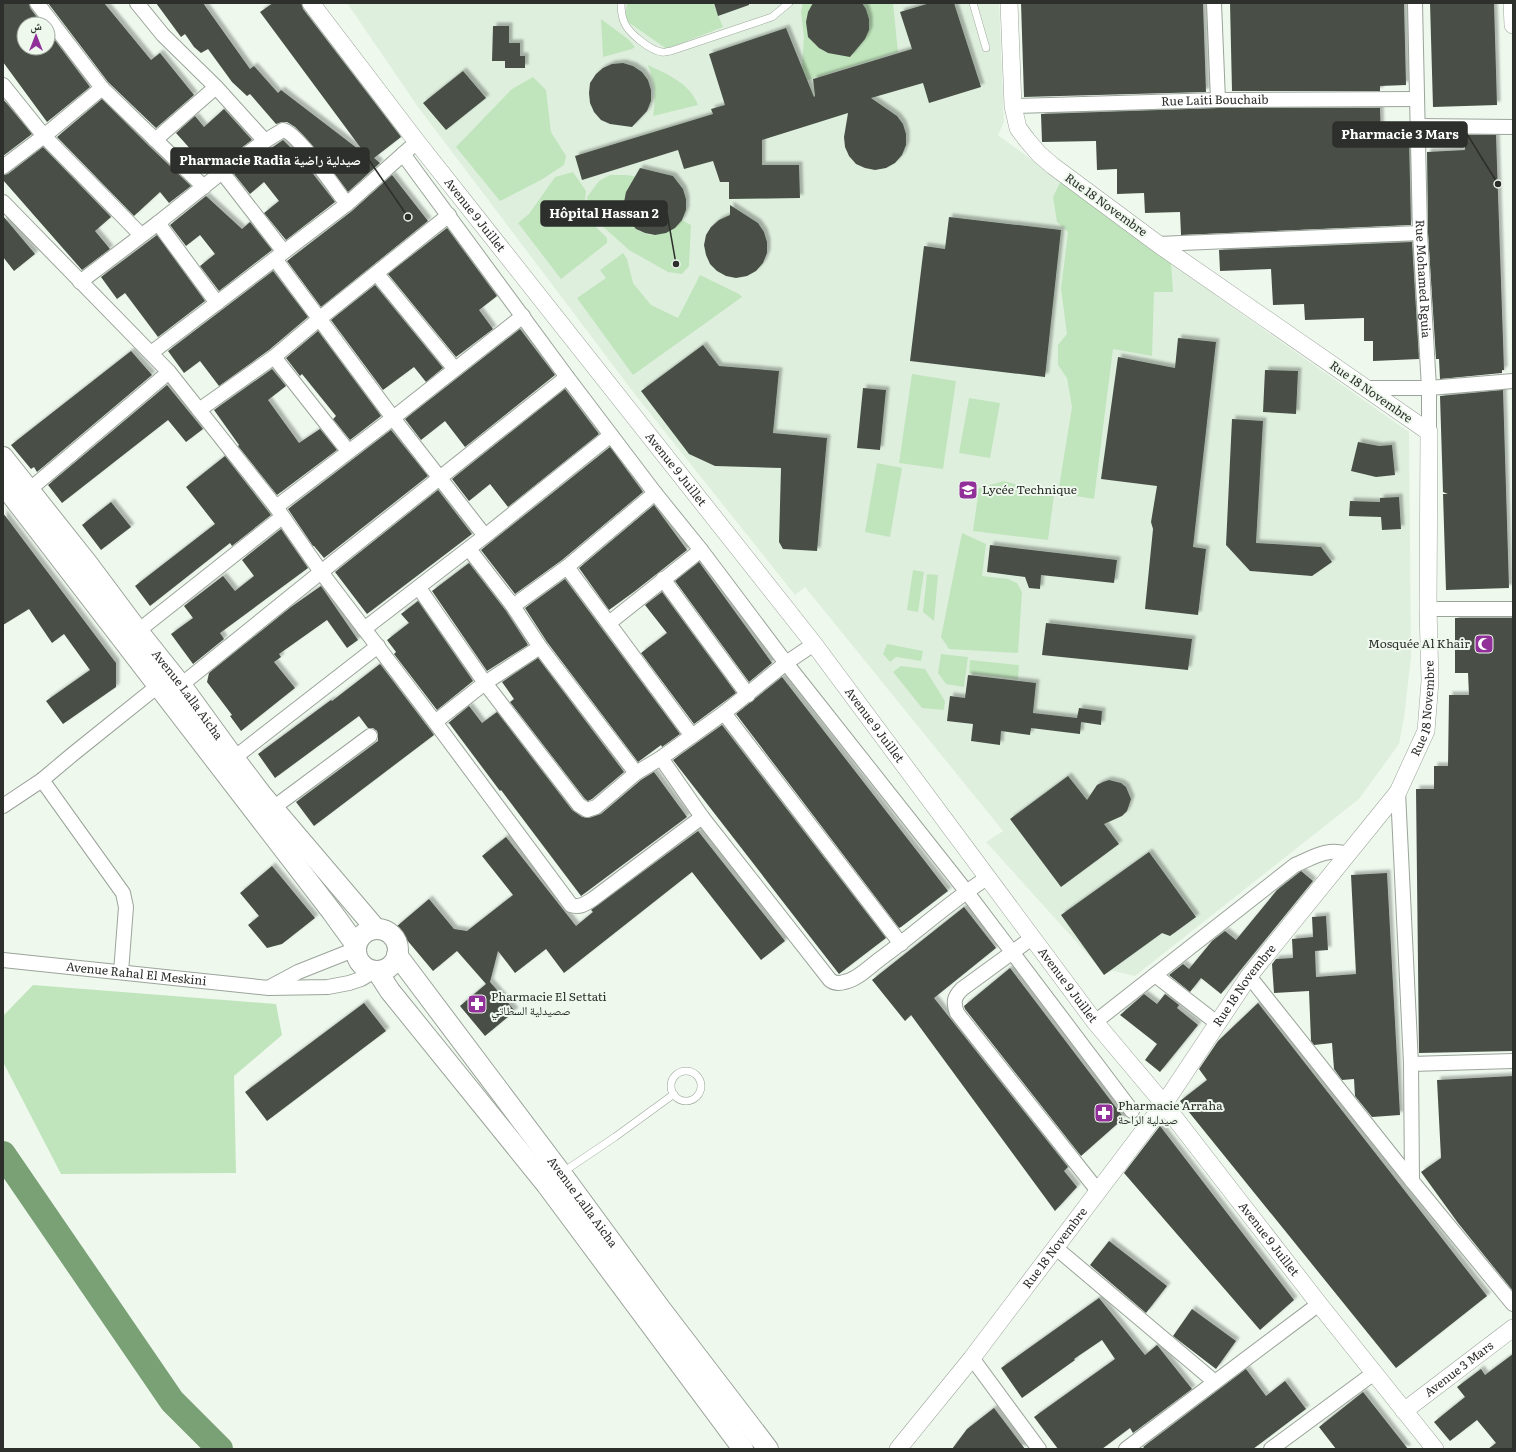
<svg xmlns="http://www.w3.org/2000/svg" width="1516" height="1452" font-family="Literata,'Noto Naskh Arabic',serif">
	<style>
		.built { fill: #dfefde }
		.green { fill: #c0e5bc }
		.lines { fill: none; stroke-linecap: round; stroke-linejoin: round }
		.river { stroke: #7aa176; stroke-width: 26 }
		.building { fill: #485047; filter: url(#shadow) }
		.service-casing { stroke: #9ba49a; stroke-width: 8 }
		.minor-casing { stroke: #9ba49a; stroke-width: 16 }
		.tertiary-casing { stroke: #9ba49a; stroke-width: 18 }
		.secondary-casing { stroke: #9ba49a; stroke-width: 22 }
		.service { stroke: #fff; stroke-width: 7 }
		.minor { stroke: #fff; stroke-width: 14 }
		.tertiary { stroke: #fff; stroke-width: 17 }
		.secondary { stroke: #fff; stroke-width: 20 }
		.labels { text-anchor: middle; stroke-width: 4; stroke-linejoin: round; paint-order: stroke }
		.street-label { font-size: 12px; fill: #2c2f2b; stroke: #eef8ed }
		.poi-label { font-size: 12px; fill: #2c2f2b; stroke: #eef8ed; text-anchor: start }
		.leader { fill: none; stroke: #2c2f2b; stroke-width: 1.5 }
		.callout-dot { fill: #2c2f2b; stroke: #eef8ed; stroke-width: 1.5 }
		.callout { fill: #2c2f2b; stroke: #2c2f2b; stroke-width: 1.5 }
		.callout-label { font-size: 13px; text-anchor: middle; font-weight: bold; fill: #fff }
	</style>
	<defs>
		<filter id="shadow"><feDropShadow dx="3.5" dy="-3.5" stdDeviation="1" flood-color="#0004"/></filter>
	</defs>
	<rect width="100%" height="100%" fill="#eef8ed"/>
	<!-- built -->
	<path class="built" d="M347,3H999L1004,122L998,135L1239,312L1409,432L1411,657L1404,718L1399,744L1359,799L1135,976L1100,968L986,842L1003,831L805,587L795,595L634,393L418,107Z"/>
	<!-- green -->
	<path class="green" d="M627,3H713L723,27L667,49L625,20Z
		M803,3H813C808,28 801,39 828,53L869,19L866,9L862,3H893L898,52L801,82L804,37L801,12Z
		M601,19L628,39L635,47L632,49L603,57Z
		M648,65C667,74 690,83 698,105L653,116C656,96 655,84 648,65Z
		M533,77L546,90L551,132L566,156L564,165L541,180L500,201L456,147L512,89Z
		M573,172L586,191L584,211L587,218L607,238V243L561,279L518,223L529,214L555,177Z
		M610,175H627L638,177C621,192 617,219 640,231C644,233 651,236 655,235C660,234 677,223 682,220L691,225L689,266L682,274L668,272L629,250L589,214L587,197L599,181Z
		M1061,181L1171,262L1173,292H1154L1152,356L1113,349L1094,499L1058,493L1072,407L1067,378L1058,365V345L1067,334L1061,289L1068,232L1057,222L1053,197Z
		M623,253L627,259L633,283L651,305L678,318L700,275L739,294L742,297L633,375L577,298L606,278L600,270Z
		M912,374L956,381L943,469L899,463Z
		M969,398L1000,403L990,458L959,453Z
		M877,463L902,468L890,537L865,532Z
		M1004,481L1054,495L1048,540L973,531L979,488Z
		M962,533L986,544L982,576L1008,579L1017,583L1022,592L1018,653L949,649L941,637Z
		M913,570L924,572L918,612L907,610Z
		M927,574L938,575L934,621L923,612Z
		M887,644L923,651L921,661L896,657L890,662L883,654Z
		M941,654L968,657L964,687L946,684L938,673Z
		M970,660L1019,665L1018,679L969,673Z
		M901,666L925,669L945,701L944,710L922,708L893,672Z
		M33,985L276,1004L282,1035L234,1076L236,1173L61,1174L3,1062V1016Z"/>
	<g class="lines">
		<!-- river -->
		<path class="river" d="M3,1154L172,1401L220,1449"/>
	</g>
	<!-- building -->
	<path class="building" d="M3,3H29L30,8L42,24H24V48H48V31L90,87L47,122L3,62Z
		M48,3H104L151,60L160,53L194,95L156,128L108,82Z
		M156,3H203L250,69L254,66L278,93L281,90L366,155L260,12L273,3H301L303,9L401,137L374,158L380,163L348,192L323,158L303,135L295,127L287,122H282L276,124L250,94L247,96L232,82L208,49L201,53L194,47L185,34L181,37Z
		M714,3H749V5L718,16Z
		M813,3H862L866,9L869,19V30L865,39L850,57L828,53L819,48L808,37L806,22L808,12Z
		M930,3H954L981,87L929,103L923,83L871,98L897,116L903,124L906,134V145L902,155L895,163L886,168L875,170L865,168L856,164L849,156L845,147L844,137L848,113L762,140V165H799L800,198L729,199V182H720L713,161L684,169L678,150L582,180L575,156L713,114L711,109L725,105L709,54L786,28L814,97L815,96L813,79L912,49L900,12Z
		M1021,3H1203L1206,92L1024,97Z
		M1230,3H1404L1406,85L1380,86V91H1232Z
		M1430,3H1494L1497,105L1433,107Z
		M493,26H509V43H520V56H525V68H505V61H492Z
		M623,63L633,66L642,72L648,80L651,90V101L647,111L632,127L610,124L601,120L594,112L590,103L589,93L590,83L596,74L603,68L612,64Z
		M463,71L486,98L446,130L423,103Z
		M3,99L32,134L3,156Z
		M102,99L149,146L191,186L169,203L160,192L134,216L57,137Z
		M1218,108H1380L1381,139L1409,138L1411,225L1181,235L1180,212L1145,213L1144,193L1117,194V169L1097,170L1096,141L1042,142L1041,114Z
		M224,109L252,140L210,171L176,133L195,116L204,127Z
		M1464,135H1496L1504,370H1502V373L1440,379L1439,359H1436L1428,233L1427,152L1465,150Z
		M283,140L300,157L335,202L286,240L264,213L279,201L264,182L250,194L234,174Z
		M43,147L111,217L95,231L110,249L82,270L3,180V175L8,174Z
		M640,168L673,176L683,189L686,199V210L682,220L675,228L666,233L655,235L645,233L636,229L629,221L625,212L624,202L626,192Z
		M392,175L428,221L321,307L287,261L352,211Z
		M206,196L242,229L250,222L272,250L219,291L200,266L215,254L200,235L186,246L170,225Z
		M730,205L758,223L764,232L767,242V253L763,263L756,271L747,276L736,278L726,276L717,271L710,264L706,255L704,245L706,235L711,227L719,220L730,215Z
		M3,216L35,254L14,271L3,257Z
		M949,217L1061,230L1045,377L910,361L924,246L945,249Z
		M447,228L497,296L479,310L493,329L456,357L388,274Z
		M157,235L205,301L158,337L125,293L117,299L101,277Z
		M1412,242L1419,359L1373,361V341H1364V318L1305,320L1304,304L1273,305L1271,269L1220,271L1219,250Z
		M273,271L308,317L269,350L219,386L200,361L184,373L168,351Z
		M375,285L443,368L426,382L414,367L383,390L331,320Z
		M520,329L555,375L465,447L445,421L421,440L405,419Z
		M318,331L381,416L350,440L333,419L336,416L302,374L300,376L286,358Z
		M1178,338L1216,342L1193,547L1206,549L1198,615L1145,609L1153,529L1151,522L1157,486L1101,479L1118,357L1175,368Z
		M703,345L719,366L779,371L773,433L827,438L817,551L783,549L779,542L781,468L715,466L689,454L641,391Z
		M131,351L152,375L37,472L34,467L31,469L11,445Z
		M272,369L286,386L268,400L299,443L320,429L337,450L277,495L238,446L239,445L214,410Z
		M1265,370L1298,371L1296,414L1263,412Z
		M167,385L203,429L186,442L168,420L62,503L48,485Z
		M863,388L886,390L880,450L857,448Z
		M565,389L599,434L508,507L490,484L469,501L452,479Z
		M1503,390L1509,588L1446,590L1443,494H1448L1443,492L1440,396Z
		M1232,419L1263,421L1256,543L1321,547L1332,562L1312,576L1250,571L1226,545Z
		M391,430L428,476L324,558L314,546H313L288,509Z
		M1358,442L1379,446L1392,445L1395,475L1376,477L1351,471Z
		M610,447L643,492L562,560L515,594L481,550Z
		M225,456L271,515L232,546L230,543L150,606L135,586L215,524L186,487Z
		M438,490L472,534L367,614L335,572Z
		M1399,497L1401,529L1382,530L1381,517L1349,516L1350,501L1380,502V498Z
		M111,502L131,527L101,550L82,525Z
		M654,505L687,550L635,591L609,610L579,568Z
		M3,513L116,663V687L63,724L46,701L90,670L64,634L52,643L29,609L3,625Z
		M281,529L308,568L220,633L224,639L193,664L171,634L193,618L184,606L223,576L235,591L254,576L242,560Z
		M990,545L1117,560L1114,583L1041,575L1040,589L1029,588L1025,577L987,572Z
		M699,562L772,663L749,682L675,581Z
		M469,563L506,611L528,645L487,671L432,591Z
		M565,579L680,734L662,747L661,745L638,762L547,642L525,608Z
		M321,586L358,640L347,648L327,620L279,654L281,657L274,662L295,688L241,731L230,716L232,715L207,682L209,673L291,607Z
		M662,592L736,693L694,724L641,653L667,633L645,605Z
		M418,601L473,681L437,710L394,654L396,652L387,640L409,623L401,614Z
		M1455,618H1513V1051L1419,1053L1416,789H1434V766H1448L1449,695H1469L1468,673H1455Z
		M1046,623L1192,639L1188,670L1042,655Z
		M538,658L624,772L592,799L588,801L585,799L510,702L514,699L502,682Z
		M380,664L434,735L314,826L296,802L378,741V735L377,731L373,728H368L359,716L275,778L258,754L331,700L332,701Z
		M968,675L1036,683L1033,713L1077,718L1079,708L1102,711L1101,725L1081,722L1080,734L1031,728L1030,735L1001,731L1000,745L971,741L973,724L947,721L950,696L965,698Z
		M782,677L948,891L901,927L899,928L736,714Z
		M469,706L482,723L497,712L572,810L582,817L589,818L601,814L641,780L654,772L687,817L581,896L501,790L500,791L449,723L447,724Z
		M722,725L886,938L839,974L673,760Z
		M1068,776L1087,800L1097,785L1103,782L1109,780L1121,783L1126,787L1131,799L1127,811L1122,816L1104,824L1119,844L1061,887L1010,819Z
		M698,831L785,941L761,960L692,872L564,973L546,949L515,973L498,951L490,982L515,1011L485,1036L460,1006L486,984L457,951L433,971L396,927L429,899L454,929L467,931L513,895L482,856L506,837L576,926L593,912L591,910Z
		M1149,852L1196,917L1170,936L1162,933L1104,975L1061,915Z
		M272,866L315,918L282,944L267,948L248,925L259,916L240,893Z
		M1301,871L1313,881L1221,994L1201,978L1190,992L1169,975L1183,964L1189,969L1212,941L1225,931L1236,940L1277,890Z
		M1387,873L1400,1115L1372,1117L1355,1096L1354,1079L1342,1080L1334,1069L1332,1043L1314,1045L1311,1041L1309,991L1274,993L1272,964L1276,959L1293,958L1292,939L1313,937L1312,917L1326,916L1328,950L1315,951L1316,977L1356,974L1351,875Z
		M964,907L996,948L934,998L1068,1167L1064,1171L1077,1187L1055,1211L911,1015L905,1021L872,980Z
		M1010,968L1124,1118L1081,1156L965,1009L964,1006Z
		M1144,994L1157,1004L1165,994L1179,1005L1177,1008L1198,1025L1160,1072L1145,1060L1157,1044L1120,1015Z
		M364,1003L386,1031L267,1121L245,1092Z
		M1258,1003L1487,1296L1396,1368L1180,1101L1207,1080L1199,1069L1218,1041Z
		M1513,1076V1291L1458,1223L1421,1172L1441,1158L1437,1080Z
		M1160,1126L1294,1300L1260,1330L1124,1173Z
		M1109,1241L1167,1286L1146,1313L1090,1265Z
		M1099,1298L1145,1355L1157,1345L1192,1389L1133,1433L1130,1428L1102,1449H1058L1034,1417L1115,1359L1102,1340L1074,1359L1075,1360L1022,1398L1001,1368Z
		M1192,1309L1236,1341L1216,1369L1173,1336Z
		M1513,1354V1449H1488L1496,1443L1477,1420L1450,1441L1434,1422L1465,1397L1457,1387L1481,1369L1485,1375Z
		M1246,1369L1266,1396L1285,1381L1306,1409L1253,1449H1145L1143,1447Z
		M1363,1392L1408,1449H1336L1319,1427Z
		M994,1408L1025,1449H952L967,1429Z"/>
	<g class="lines">
		<defs>
			<path id="service" d="M621,3C621,10 622,18 625,24C630,34 651,51 662,52C664,53 668,51 671,51L772,17L789,3
				M973,3L986,48
				M671 1086a15 15 0 1 1 30 0a15 15 0 1 1-30 0Z
				M563,1172L615,1137L674,1094"/>
			<g id="minor">
				<path d="M37,3L102,88L204,187"/>
				<path d="M137,3L163,35L216,87L265,141"/>
				<path d="M1214,3L1218,100"/>
				<path id="s1" d="M1415,3L1420,233L1429,388V432"/>
				<path d="M3,85L44,136L141,235"/>
				<path id="s2" d="M1013,106L1218,100L1417,99"/>
				<path d="M1418,126L1513,127"/>
				<path d="M155,140L216,87"/>
				<path d="M403,154L567,377L655,493L701,550L786,663L966,891L1132,1111"/>
				<path d="M3,167L44,136L102,88"/>
				<path d="M222,172L284,252"/>
				<path d="M3,202L169,372L276,507L321,572L435,722L571,905C580,908 585,904 593,899L702,817"/>
				<path d="M158,223L217,303"/>
				<path d="M1158,244L1420,233"/>
				<path d="M275,259L393,418L485,536"/>
				<path d="M377,274L454,368"/>
				<path d="M80,282L158,223L222,172L265,141L283,130C298,133 336,190 347,204"/>
				<path d="M151,353L347,204L410,148"/>
				<path d="M274,357L348,451"/>
				<path d="M1365,388H1429L1513,381"/>
				<path d="M199,410L274,357L319,319L449,215"/>
				<path d="M23,495L169,372"/>
				<path d="M276,507L393,418L523,316"/>
				<path d="M469,549L513,606L540,647L636,773"/>
				<path d="M567,567L692,736"/>
				<path d="M663,579L748,695"/>
				<path d="M419,588L485,683L579,805L587,810L596,807L636,773L661,758L724,713L786,663L814,644"/>
				<path d="M513,606L567,567L655,493"/>
				<path d="M1428,609H1513"/>
				<path d="M609,623L701,550"/>
				<path d="M364,629L485,536L611,435"/>
				<path d="M138,631L282,517"/>
				<path d="M181,685L321,572L567,377"/>
				<path d="M724,713L901,944"/>
				<path d="M435,722L485,683L540,647"/>
				<path d="M234,758L378,646"/>
				<path d="M661,758L702,817L830,980C834,983 838,984 844,982C857,980 869,967 880,959C916,933 949,902 987,878"/>
				<path d="M1398,792L1411,1064L1412,1181"/>
				<path d="M3,806L42,780"/>
				<path d="M273,808L370,736"/>
				<path d="M1032,938L962,989C954,997 953,1002 957,1013L1098,1191"/>
				<path id="s3" d="M3,960L269,988L328,987L349,983L361,979L375,971"/>
				<path d="M121,972L126,907L123,893L42,780L73,754L159,685"/>
				<path d="M1155,975L1217,1023"/>
				<path d="M1249,976L1412,1181L1513,1304"/>
				<path d="M270,987L298,972L356,949"/>
				<path d="M1095,1022L1295,865C1312,858 1328,847 1347,854"/>
				<path d="M1411,1064L1513,1061"/>
				<path d="M1056,1248L1215,1382"/>
				<path d="M972,1358L1039,1449"/>
				<path d="M1126,1449L1319,1304"/>
				<path d="M1271,1449L1374,1373"/>
			</g>
			<g id="tertiary">
				<path id="s4" d="M311,3L417,142L814,644L1095,1022L1164,1104L1319,1304L1435,1449"/>
				<path d="M1512,3L1513,25"/>
				<path id="s5" d="M1404,1411L1513,1328"/>
				<path id="s6" d="M898,1449L972,1358L1164,1104L1249,976L1398,792L1426,731L1430,681L1428,609L1429,432L1158,244L1053,166L1039,154L1027,140L1018,128L1013,106L1009,3"/>
			</g>
			<g id="secondary">
				<path id="s7" d="M3,457L88,564L138,631L181,685L234,758L262,795L376,929"/>
				<path d="M3,484L332,912L356,945"/>
				<circle cx="377" cy="950" r="21"/>
				<path id="s8" d="M397,955L561,1173L660,1308L768,1449"/>
				<path d="M377,971L390,991L546,1184L743,1449"/>
			</g>
		</defs>
		<!-- service casing -->
		<use href="#service" class="service-casing"/>
		<!-- minor casing -->
		<use href="#minor" class="minor-casing"/>
		<!-- tertiary casing -->
		<use href="#tertiary" class="tertiary-casing"/>
		<!-- secondary casing -->
		<use href="#secondary" class="secondary-casing"/>
		<!-- service -->
		<use href="#service" class="service"/>
		<!-- minor -->
		<use href="#minor" class="minor"/>
		<!-- tertiary -->
		<use href="#tertiary" class="tertiary"/>
		<!-- secondary -->
		<use href="#secondary" class="secondary"/>
	</g>
	<!-- icons -->
	<defs>
		<symbol id="school-square" viewBox="-11 -11 22 22"><rect x="-9" y="-9" width="18" height="18" rx="4" fill="#903098" stroke="#eef8ed"/><path d="M0-5L7-2L0 1L-7-2ZM-4 1L0 2.5L4 1V4Q0 6-4 4Z" fill="#fff"/></symbol>
		<symbol id="mosque-square" viewBox="-11 -11 22 22"><rect x="-9" y="-9" width="18" height="18" rx="4" fill="#903098" stroke="#eef8ed"/><path d="M3.5-4.9A6 6 0 1 0 3.5 4.9A5 5 0 1 1 3.5-4.9Z" fill="#fff"/></symbol>
		<symbol id="pharmacy-square" viewBox="-11 -11 22 22"><rect x="-9" y="-9" width="18" height="18" rx="4" fill="#903098" stroke="#eef8ed"/><path d="M-2-6h4v4h4v4h-4v4h-4v-4h-4v-4h4Z" fill="#fff"/></symbol>
	</defs>
	<g fill-rule="evenodd">
		<use href="#school-square" x="957" y="479" width="22" height="22"/>
		<use href="#mosque-square" x="1473" y="633" width="22" height="22"/>
		<use href="#pharmacy-square" x="466" y="993" width="22" height="22"/>
		<use href="#pharmacy-square" x="1093" y="1102" width="22" height="22"/>
	</g>
	<g class="labels">
		<!-- street labels -->
		<g class="street-label">
			<text dy="4" stroke="none"><textPath href="#s2" startOffset="202">Rue Laiti Bouchaib</textPath></text>
			<text transform="translate(1106 205) rotate(36)" y="4">Rue 18 Novembre</text>
			<text dy="4" stroke="none"><textPath href="#s4" startOffset="268">Avenue 9 Juillet</textPath></text>
			<text dy="4" stroke="none"><textPath href="#s1" startOffset="276">Rue Mohamed Rguia</textPath></text>
			<text transform="translate(1371 392) rotate(35)" y="4">Rue 18 Novembre</text>
			<text dy="4" stroke="none"><textPath href="#s4" startOffset="592">Avenue 9 Juillet</textPath></text>
			<text dy="4" stroke="none"><textPath href="#s7" startOffset="301">Avenue Lalla Aicha</textPath></text>
			<text dy="4" stroke="none"><textPath href="#s6" startOffset="915">Rue 18 Novembre</textPath></text>
			<text dy="4" stroke="none"><textPath href="#s4" startOffset="916">Avenue 9 Juillet</textPath></text>
			<text dy="4" stroke="none"><textPath href="#s3" startOffset="134">Avenue Rahal El Meskini</textPath></text>
			<text dy="4" stroke="none"><textPath href="#s4" startOffset="1240">Avenue 9 Juillet</textPath></text>
			<text dy="4" stroke="none"><textPath href="#s6" startOffset="579">Rue 18 Novembre</textPath></text>
			<text dy="4" stroke="none"><textPath href="#s8" startOffset="309">Avenue Lalla Aicha</textPath></text>
			<text dy="4" stroke="none"><textPath href="#s4" startOffset="1564">Avenue 9 Juillet</textPath></text>
			<text dy="4" stroke="none"><textPath href="#s6" startOffset="255">Rue 18 Novembre</textPath></text>
			<text dy="4" stroke="none"><textPath href="#s5" startOffset="69">Avenue 3 Mars</textPath></text>
		</g>
		<!-- poi labels -->
		<g class="poi-label">
			<text x="982" y="494">Lycée Technique</text>
			<text x="1470" y="648" text-anchor="end">Mosquée Al Khair</text>
			<text x="491" y="1001">Pharmacie El Settati<tspan x="491" dy="14">صصيدلية السطاتي</tspan></text>
			<text x="1118" y="1110">Pharmacie Arraha<tspan x="1118" dy="14">صيدلية الراحة</tspan></text>
		</g>
	</g>
	<!-- callouts -->
	<path class="leader" d="M1498 184L1467 134M408 217L369 160M676 264L667 213"/>
	<g class="callout-dot">
		<circle cx="1498" cy="184" r="4"/>
		<circle cx="408" cy="217" r="4"/>
		<circle cx="676" cy="264" r="4"/>
	</g>
	<g class="callout">
		<rect x="1333" y="122" width="134" height="25" rx="4"/>
		<rect x="171" y="148" width="198" height="25" rx="4"/>
		<rect x="541" y="201" width="126" height="25" rx="4"/>
	</g>
	<g class="callout-label">
		<text x="1400" y="139">Pharmacie 3 Mars</text>
		<text x="270" y="165">Pharmacie Radia صيدلية راضية</text>
		<text x="604" y="218">Hôpital Hassan 2</text>
	</g>
	<!-- border -->
	<rect width="1516" height="1452" fill="none" stroke="#2c2f2b" stroke-width="8"/>
	<!-- north arrow -->
	<g transform="translate(36 36)"><circle r="19" fill="#eef8ed" stroke="#a0a89f"/>
	<path d="M0-3L7 15L0 10L-7 15Z" fill="#903098"/>
	<text y="-6" font-size="11" font-weight="bold" text-anchor="middle" fill="#2c2f2b">ش</text>
	</g>
</svg>
